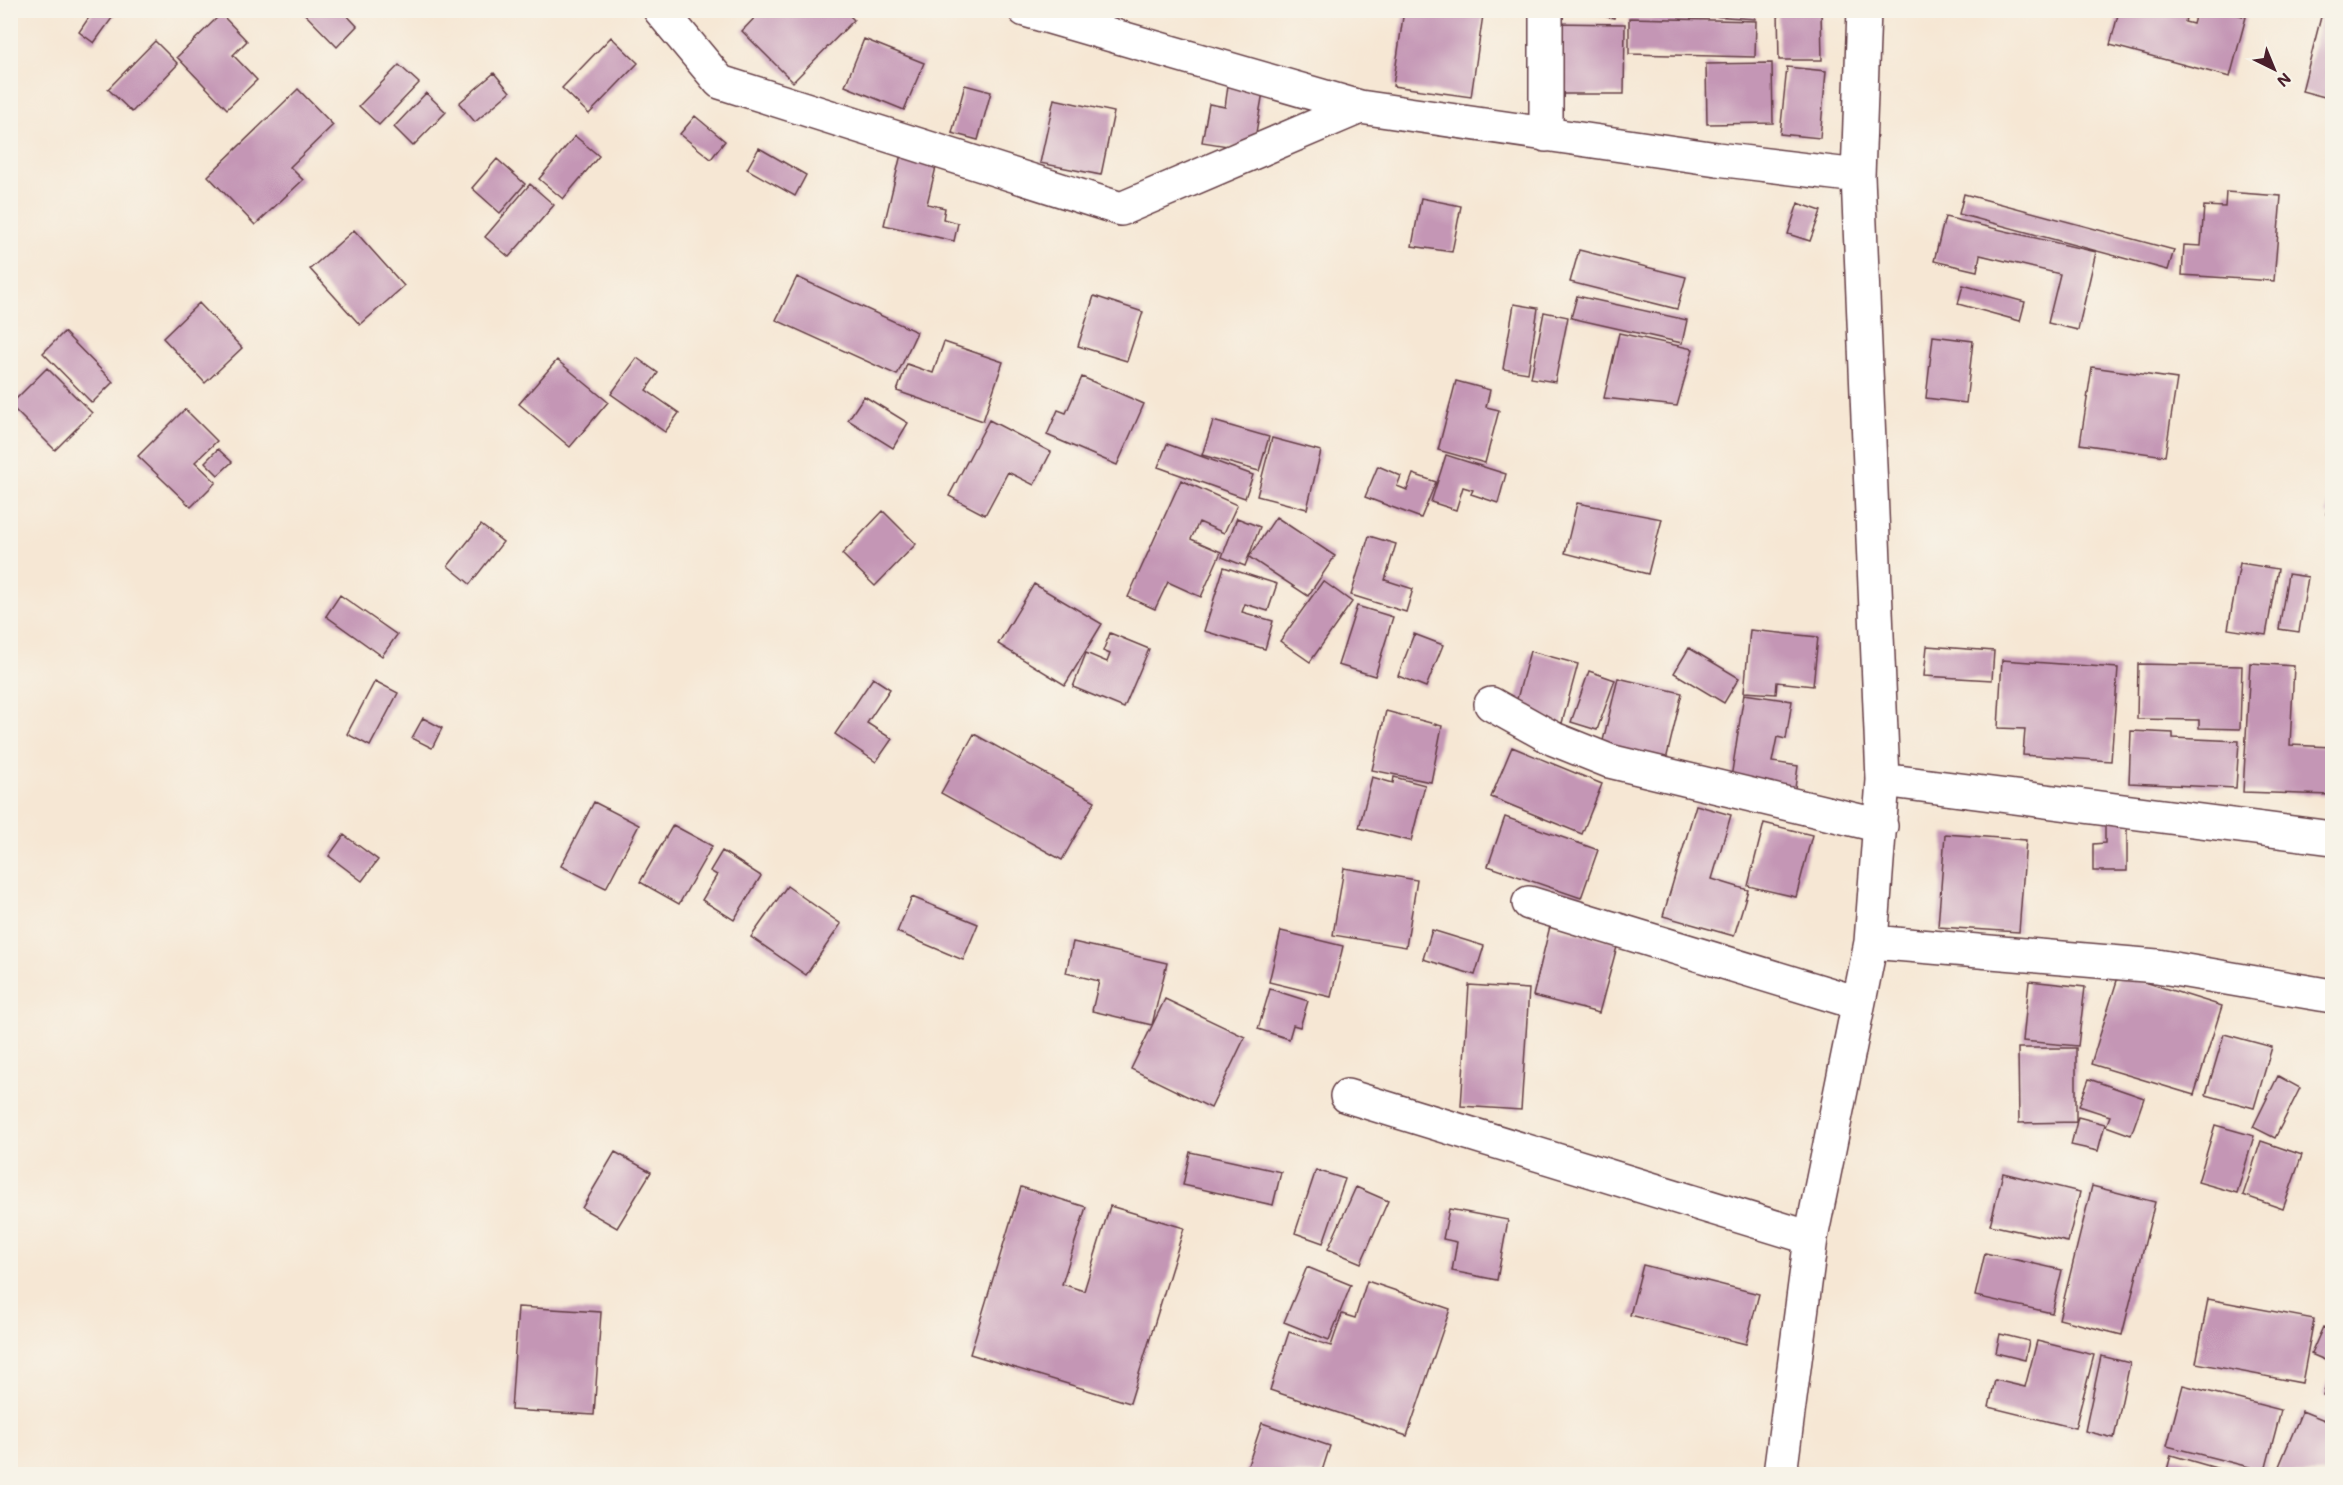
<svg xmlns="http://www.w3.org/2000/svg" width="2343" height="1485" font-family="Mali,sans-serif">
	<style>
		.building { fill: #c496b5 }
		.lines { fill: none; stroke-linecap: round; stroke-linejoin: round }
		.minor-casing { stroke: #643d44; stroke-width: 36 }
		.minor { stroke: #fff; stroke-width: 33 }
	</style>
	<rect width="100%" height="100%" fill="#f7f3e8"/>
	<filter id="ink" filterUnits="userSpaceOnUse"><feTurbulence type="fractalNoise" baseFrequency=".0167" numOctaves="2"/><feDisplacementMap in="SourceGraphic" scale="12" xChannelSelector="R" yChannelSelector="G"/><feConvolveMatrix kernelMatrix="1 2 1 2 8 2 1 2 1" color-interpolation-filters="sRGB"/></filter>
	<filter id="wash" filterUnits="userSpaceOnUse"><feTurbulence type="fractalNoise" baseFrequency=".008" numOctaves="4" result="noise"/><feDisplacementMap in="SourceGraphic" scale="24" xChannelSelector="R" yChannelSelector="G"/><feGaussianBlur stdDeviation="1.35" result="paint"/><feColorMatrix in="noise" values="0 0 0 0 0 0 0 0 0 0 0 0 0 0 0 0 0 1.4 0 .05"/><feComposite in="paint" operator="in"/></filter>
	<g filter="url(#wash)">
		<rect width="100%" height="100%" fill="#f6e7d4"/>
		<g id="blocks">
			<!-- building -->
			<path class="building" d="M94,10H110L115,14L94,43L79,32Z
				M301,10H342L357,26L337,47Z
				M762,10H844L854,20L793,82L742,31Z
				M1404,10H1450L1483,15L1471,97L1393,86Z
				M1576,10H1615L1614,18Z
				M1653,10H1756L1755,19L1653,12Z
				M1778,10H1821L1822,60H1779Z
				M2136,10H2188L2185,22L2193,24L2197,10H2222L2246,17L2230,77L2110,45L2119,11L2135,15Z
				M2322,13L2332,16V99L2302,91Z
				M221,14L247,41L233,55L257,80L227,109L177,57Z
				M1629,18L1756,21L1755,57L1629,54Z
				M1550,23L1625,24L1624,94H1549Z
				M611,37L638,63L589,114L562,88Z
				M864,39L924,63L904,110L845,86Z
				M155,41L178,64L132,112L108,89Z
				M1772,63L1773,123L1707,124L1706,64Z
				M399,65L419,83L379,125L359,106Z
				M1787,67L1826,71L1820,138L1780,134Z
				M494,73L510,92L475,122L459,103Z
				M965,85L991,92L978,140L952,133Z
				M1228,86L1263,92L1253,150L1202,142L1209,104L1225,107Z
				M298,89L333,125L290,167L303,180L255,225L208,176Z
				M426,93L446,112L413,146L394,127Z
				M1054,99L1114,112L1101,175L1040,163Z
				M695,116L725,141L711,159L680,134Z
				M575,136L599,156L563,199L539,179Z
				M759,148L806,175L795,196L747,169Z
				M902,150L938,159L927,204L945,208L943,219L958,223L954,241L884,225Z
				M497,159L525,184L500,213L472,188Z
				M530,184L554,205L509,257L485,237Z
				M2226,192L2281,196L2274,281L2182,275L2184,245L2201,246L2204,206L2225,207Z
				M1964,194L2174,250L2168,270L1959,214Z
				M1421,198L1461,206L1452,252L1412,246Z
				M1798,203L1821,211L1810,241L1788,234Z
				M1945,217L2096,252L2078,330L2048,323L2060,274L1980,255L1977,271L1934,261Z
				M354,230L404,286L360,325L310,269Z
				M1579,250L1686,277L1677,309L1570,282Z
				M797,277L917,332L897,375L776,320Z
				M1963,285L2025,302L2020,321L1958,304Z
				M1094,296L1143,312L1127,361L1078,346Z
				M1577,296L1687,320L1682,343L1571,318Z
				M199,303L242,348L205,383L163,338Z
				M1514,304L1538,308L1528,373L1503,369Z
				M1544,312L1568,317L1555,382L1531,378Z
				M64,332L113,382L92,403L43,353Z
				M1619,333L1693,349L1677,406L1604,398Z
				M1933,336L1973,341L1966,403L1926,398Z
				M944,342L1003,362L983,421L897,391L907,364L933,373Z
				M637,358L658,373L646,390L679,413L665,432L611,394Z
				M557,360L608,402L570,447L519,404Z
				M2092,367L2177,379L2165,456L2080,444Z
				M47,368L92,413L55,450L10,405Z
				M1082,377L1144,404L1117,465L1047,435L1058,410L1066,413Z
				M1456,381L1490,390L1486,407L1499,410L1485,463L1438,450Z
				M864,396L908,423L893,448L848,420Z
				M185,409L217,441L195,462L216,482L191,507L138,456Z
				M989,420L1051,452L1034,485L1008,472L985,515L949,496Z
				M1213,421L1269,437L1259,471L1202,455Z
				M1272,438L1321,451L1307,509L1257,496Z
				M1167,444L1253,475L1245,498L1158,467Z
				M218,449L232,462L218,475L205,462Z
				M1446,455L1506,474L1498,503L1471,494L1473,490L1463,487L1456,510L1431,502Z
				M1378,466L1401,476L1397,486L1407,490L1413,474L1436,482L1421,518L1365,497Z
				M1181,480L1237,505L1224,533L1199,522L1191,539L1221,552L1201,597L1168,582L1155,609L1128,597Z
				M2332,490V516L2326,514Z
				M1577,503L1662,519L1648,574L1565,553Z
				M883,511L916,544L875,586L842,554Z
				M1276,517L1335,556L1308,596L1249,557Z
				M1237,518L1260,527L1245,566L1222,557Z
				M481,525L503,542L470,584L448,566Z
				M1369,536L1396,544L1385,580L1413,589L1406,612L1351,595Z
				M2240,563L2278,569L2266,635L2228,629Z
				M1224,567L1277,584L1268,611L1245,604L1242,612L1273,621L1265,649L1204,631Z
				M2288,574L2308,577L2299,632L2279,629Z
				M1323,581L1352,602L1310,662L1280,641Z
				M1034,584L1102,624L1065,685L998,644Z
				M340,595L397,635L382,656L326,616Z
				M1357,606L1393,617L1375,676L1338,665Z
				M1750,630L1818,637L1813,686L1777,682L1776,694L1744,692Z
				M1110,633L1149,649L1124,708L1073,687L1086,653L1107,662L1110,654L1103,651Z
				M1414,634L1443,645L1426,687L1398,676Z
				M1927,646L1994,651L1992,680L1924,676Z
				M1689,648L1739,678L1724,703L1674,673Z
				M1530,651L1578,664L1562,723L1514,710Z
				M2002,660L2118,668L2111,761L2023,755L2025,729L1998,728Z
				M2250,663L2294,666L2290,745L2332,747V795L2243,792Z
				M2138,664L2242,666L2240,729L2199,728V720L2137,719Z
				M1589,671L1615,680L1597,730L1571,722Z
				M873,678L890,689L867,723L892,739L876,762L835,734Z
				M1618,678L1682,693L1666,760L1602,745Z
				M375,681L398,693L370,746L347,734Z
				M1744,694L1792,701L1786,739L1777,737L1772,762L1798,766L1795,788L1731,778Z
				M1386,711L1442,726L1431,782L1372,770Z
				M423,718L442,728L432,748L412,738Z
				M2131,731L2173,733V738L2239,741L2236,788L2129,783Z
				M974,734L1095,801L1062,860L941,793Z
				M1512,747L1602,784L1582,834L1491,797Z
				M1372,777L1393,783L1394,777L1425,785L1411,841L1359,828Z
				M594,802L639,825L606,888L561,866Z
				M1696,805L1731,815L1712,879L1748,890L1734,936L1663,916Z
				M2105,816H2127V871H2093V844L2105,843Z
				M1505,817L1598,850L1581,898L1488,866Z
				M1764,823L1812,835L1796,897L1748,886Z
				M673,825L712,846L679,904L640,882Z
				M1945,834L2026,840L2019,932L1938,927Z
				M344,835L378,860L362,881L329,856Z
				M722,851L761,876L734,920L702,900L717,875L710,871Z
				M1344,868L1417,880L1406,947L1333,935Z
				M787,886L841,924L806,975L751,937Z
				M912,897L978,924L963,960L897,932Z
				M1550,926L1618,943L1599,1013L1533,996Z
				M1432,930L1484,946L1475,975L1423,959Z
				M1281,931L1343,946L1331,997L1269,982Z
				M1073,942L1167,963L1152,1025L1092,1011L1099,981L1066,973Z
				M2119,974L2222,1006L2194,1095L2091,1064Z
				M2029,981L2085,987L2078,1046L2023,1041Z
				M1469,985L1529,989L1521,1110L1461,1106Z
				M1270,989L1308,1001L1300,1027L1293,1025L1289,1039L1258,1029Z
				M1165,999L1245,1037L1211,1108L1131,1069Z
				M2224,1034L2272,1047L2254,1108L2206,1095Z
				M2018,1048H2076V1122L2019,1123Z
				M2278,1076L2300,1088L2275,1138L2253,1127Z
				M2089,1079L2144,1098L2131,1135L2106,1126L2110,1116L2079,1106Z
				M2078,1117L2105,1124L2098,1151L2071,1145Z
				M2215,1125L2254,1136L2237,1193L2198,1182Z
				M2261,1141L2302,1155L2283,1209L2243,1195Z
				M615,1152L651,1172L617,1228L582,1208Z
				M1190,1152L1281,1172L1273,1205L1183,1185Z
				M1316,1170L1345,1179L1323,1243L1295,1233Z
				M2003,1173L2080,1192L2068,1242L1990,1225Z
				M2092,1186L2155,1202L2122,1335L2059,1319Z
				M1021,1187L1086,1207L1062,1284L1084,1291L1110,1206L1184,1228L1130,1403L970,1354Z
				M1356,1187L1388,1201L1361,1263L1328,1249Z
				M1449,1209L1508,1220L1497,1280L1452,1271L1457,1242L1443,1239Z
				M1985,1253L2062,1270L2052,1313L1975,1296Z
				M1643,1265L1759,1294L1746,1344L1630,1315Z
				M1307,1267L1351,1285L1329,1340L1284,1322Z
				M1367,1281L1450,1309L1407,1436L1270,1390L1289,1332L1331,1346L1342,1314L1355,1318Z
				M2208,1299L2314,1319L2302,1383L2196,1363Z
				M518,1307L601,1312L594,1415L511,1410Z
				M2323,1327L2332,1331V1363L2311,1354Z
				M2000,1334L2029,1341L2025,1360L1996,1353Z
				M2037,1341L2094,1355L2075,1428L1989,1407L1995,1380L2025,1387Z
				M2101,1356L2130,1363L2114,1438L2085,1431Z
				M2330,1374L2332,1375V1398L2323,1395Z
				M2183,1385L2281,1410L2265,1471L2167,1446Z
				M2302,1411L2332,1423V1474H2286L2277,1471Z
				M1262,1423L1330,1446L1321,1474H1245Z
				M2171,1455L2237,1474H2166Z"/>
		</g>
	</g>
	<g filter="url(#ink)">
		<use href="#blocks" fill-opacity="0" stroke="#643d44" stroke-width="1.5"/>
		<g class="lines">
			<defs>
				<path id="minor" d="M660,10L720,82L1121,209L1360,107
					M1025,10L1360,107L1717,159L1858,176
					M1546,135V10
					M1491,704L1554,739L1609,761L1881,826
					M1883,780L2332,838
					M1529,903L1858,1003
					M1871,942L2157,966L2332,996
					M1347,1096L1811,1238
					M1780,1474L1811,1238L1871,942L1883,780L1858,176L1864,10"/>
			</defs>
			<!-- minor casing -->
			<use href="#minor" class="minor-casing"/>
			<!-- minor -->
			<use href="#minor" class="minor"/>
		</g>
	</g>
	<!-- margin -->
	<rect width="2343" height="1485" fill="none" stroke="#f7f3e8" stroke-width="36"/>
	<!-- north arrow -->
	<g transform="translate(2274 69) rotate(137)" stroke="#f7f3e8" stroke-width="4.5" paint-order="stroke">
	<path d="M0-4.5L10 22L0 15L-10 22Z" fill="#4a1f2b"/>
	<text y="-9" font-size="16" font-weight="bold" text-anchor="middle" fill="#4a1f2b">N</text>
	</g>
</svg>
